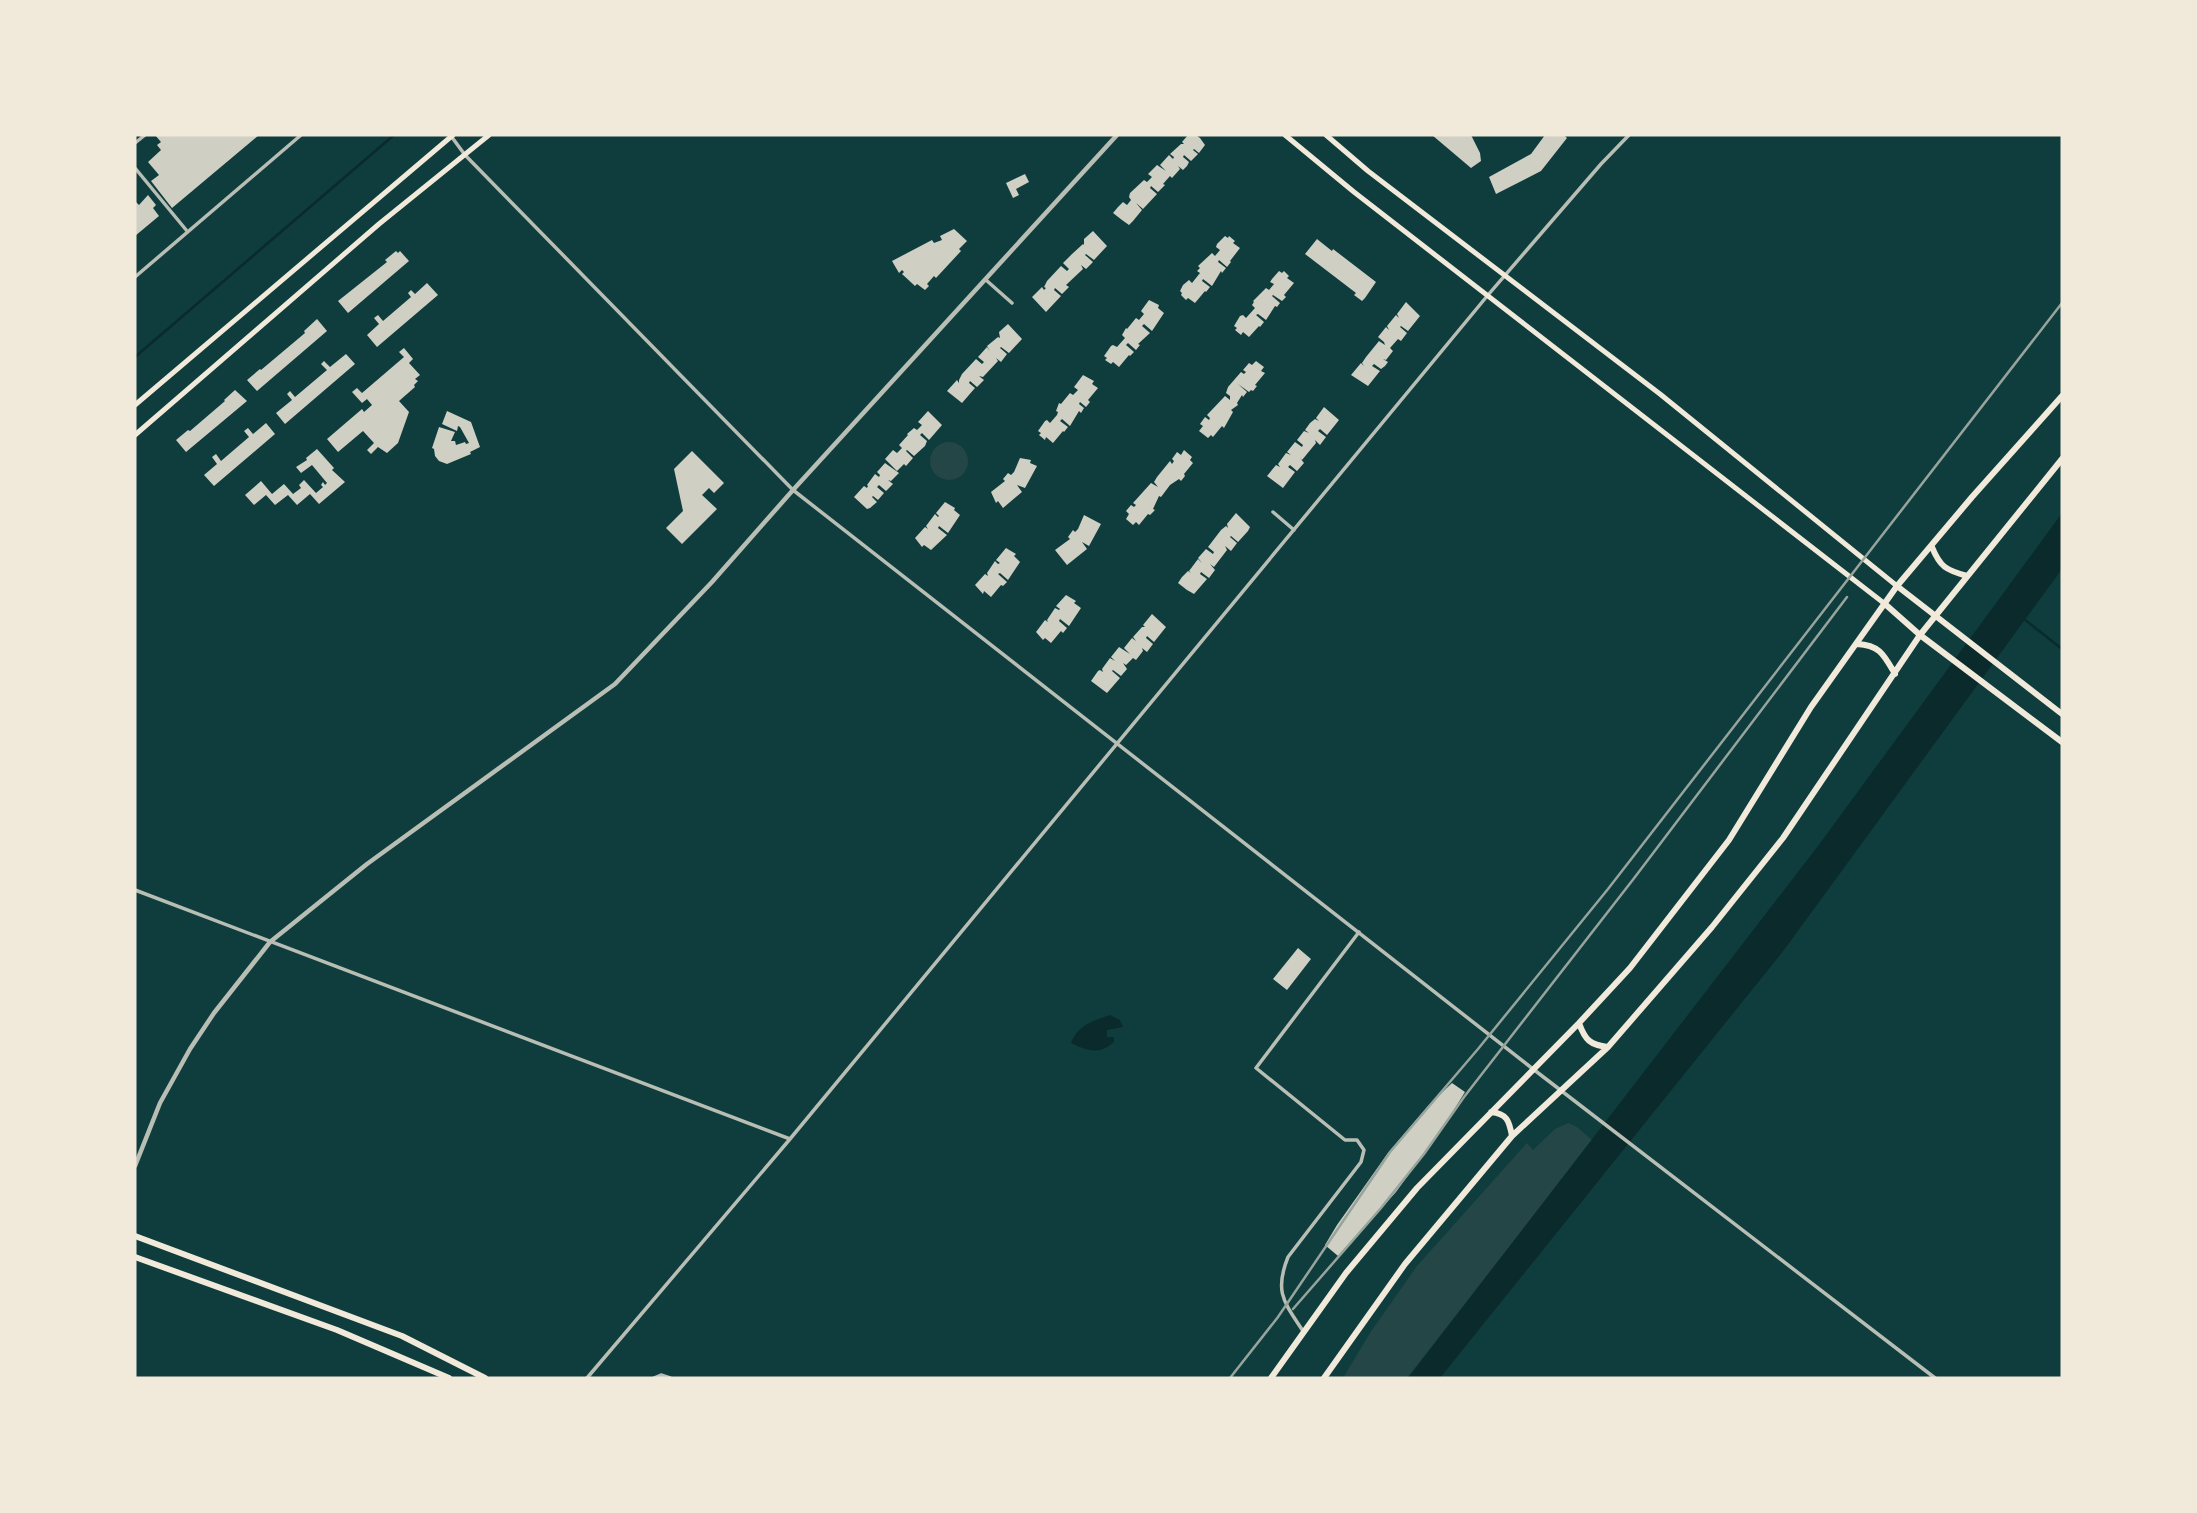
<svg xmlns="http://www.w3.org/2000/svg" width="2197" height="1513" font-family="Inter,sans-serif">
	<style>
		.green { fill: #244646 }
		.water { fill: #0a2a2b }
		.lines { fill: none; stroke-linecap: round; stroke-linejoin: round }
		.stream { stroke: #0a2a2b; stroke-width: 2.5 }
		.building { fill: #cfcfc3 }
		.minor { stroke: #b8beb3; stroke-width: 3.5 }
		.tertiary { stroke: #b8beb3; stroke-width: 4.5 }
		.secondary { stroke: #f1e9da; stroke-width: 5 }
		.primary { stroke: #f1e9da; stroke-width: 6 }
		.rail { stroke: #97a49c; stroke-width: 2.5 }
	</style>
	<rect width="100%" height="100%" fill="#0f3d3e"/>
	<!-- green -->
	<path class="green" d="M930 461a19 19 0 1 1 38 0a19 19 0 1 1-38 0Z
		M1568,1123L1577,1127L1594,1142L1583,1152L1407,1378H1343L1370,1333L1417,1266L1527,1143L1533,1150L1555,1129Z"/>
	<!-- water -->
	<path class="water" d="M2062,513V569L1784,950L1440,1378H1408L1818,846Z
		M1110,1015L1120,1020L1123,1027L1107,1030V1037H1114V1042C1100,1055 1087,1051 1071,1043C1077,1026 1094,1020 1110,1015Z"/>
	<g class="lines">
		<!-- stream -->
		<path class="stream" d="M135,357L394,135
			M2024,619L2062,649"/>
	</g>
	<!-- building -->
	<path class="building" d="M155,135H259L172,208L151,181L159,175L148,162L161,150L157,145L161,142Z
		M1188,135H1196L1200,138L1205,145L1199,153L1194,149L1193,150L1198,154L1191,161L1184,155L1183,157L1189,162L1187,166L1183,170L1178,166L1180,169L1172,178L1170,176L1163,184L1165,185L1158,192L1151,186L1150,188L1157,194L1143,209L1136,203L1142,210L1133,221L1129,225L1122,220L1113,213L1118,207L1123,202L1127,205L1131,200L1129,197L1130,193L1144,180L1147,182L1152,177L1148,174L1157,165L1166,171L1160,165L1169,155L1173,159L1174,157L1170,154L1181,144H1184L1182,142Z
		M1432,135H1471L1480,153L1481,161L1471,168Z
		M1545,135H1564L1567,138L1541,171L1496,194L1489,177L1531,154Z
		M1025,174L1029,182L1016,189L1019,195L1013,198L1006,183Z
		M148,195L156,205L153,208L159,216L135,236V203L136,202L139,205Z
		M954,229L967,241L959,249L961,251L936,278L934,276L927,284L929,286L925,290L917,284L915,286L902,274L904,272L902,270L899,273L892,261L932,240L934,243L942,240L940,236Z
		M1093,231L1107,246L1094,260L1086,254L1085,255L1093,262L1086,269L1081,265L1083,269L1066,285L1069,287L1062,294L1055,288L1054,290L1061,296L1046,312L1032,297L1042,287L1044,290L1046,288L1044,287L1047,281L1061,266L1067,271L1069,269L1063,263L1072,254L1075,258L1072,254L1083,244L1084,245V239Z
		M1225,236L1228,238L1229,236L1235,241L1233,243L1240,248L1230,261L1231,262L1227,267L1219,260L1218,262L1226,268L1222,273L1221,271L1212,286L1203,279L1202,281L1210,287L1206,292L1205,291L1195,303L1188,298L1186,300L1181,295L1182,293L1180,291L1183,285L1189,280L1192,283L1200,273L1197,271L1200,268L1198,266L1212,253L1215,256L1220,250L1216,247L1217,244Z
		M1317,239L1332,251L1333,249L1376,282L1365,298L1362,301L1354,295L1356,293L1305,254Z
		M396,251L398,253L400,251L409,261L348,313L338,301L387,262L385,260Z
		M1279,271L1282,273L1284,271L1289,276L1287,278L1294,283L1284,295L1286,297L1282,301L1273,295L1272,296L1280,303L1277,307L1275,306L1266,320L1258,314L1256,315L1264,322L1260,327L1259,326L1249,337L1243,332L1241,335L1235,330L1237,328L1234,326L1240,316L1243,315L1246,318L1255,308L1252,305L1254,302L1253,301L1266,288L1269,290L1274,284L1270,282L1272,279Z
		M427,283L438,295L377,347L367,335L379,324L374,318L378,315L383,321L411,297L408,293L411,290L415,294Z
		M1149,300L1159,305L1158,308L1164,313L1152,331L1144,324L1142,326L1150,333L1138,344L1140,345L1136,350L1128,343L1126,345L1134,352L1130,356L1129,355L1119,367L1113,362L1111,364L1105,360L1107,358L1104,356L1111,346L1113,345L1117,347L1125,338L1122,335L1126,328L1127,329L1136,318L1139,320L1144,314L1141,311Z
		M1406,302L1420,316L1408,331L1401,326L1400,327L1407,333L1401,341L1398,339L1390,348L1393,351L1386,360L1383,359L1388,362L1385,366L1381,369L1374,364L1372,366L1380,371L1368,386L1351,375L1361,363L1364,366L1362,363L1366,357L1379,341L1385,345L1384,342L1378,337L1386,327L1389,330L1387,326L1396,315L1399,318L1397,314Z
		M317,319L327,331L257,391L247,380L260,369L261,370L305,333L304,331Z
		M1008,324L1022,339L1009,353L1001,347L1000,348L1007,354L1001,362L996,358L998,361L983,377L979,376L984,380L977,387L970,381L969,383L975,388L962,403L947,391L957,380L959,383V380L962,374L976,359L982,364L984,362L978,357L987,347L990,351L987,346L998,337L1000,338L999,332Z
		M404,348L413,359L409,363L420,375L415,379L418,381L414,385L415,387L399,401L409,412L398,443L387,453L378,447L371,454L367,450L374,443L363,431L338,452L327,439L362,409L364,412L372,405L367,399L362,403L352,392L357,388L362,393L404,357L399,352Z
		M346,354L355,364L285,424L276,413L292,400L287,394L290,391L295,397L327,370L321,364L324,361L330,367Z
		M1256,361L1264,367L1261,371L1265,373L1255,385L1257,386L1253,391L1251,390L1249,392L1238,384L1247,392L1243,397L1242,395L1237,403L1238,405L1231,410L1233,412L1224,428L1222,426L1213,437L1211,435L1208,438L1199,431L1203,426L1200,424L1205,417L1209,420L1210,418L1207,415L1225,396L1230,400V396L1226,393L1228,387L1241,372L1244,374L1246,372L1243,370L1249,363L1252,365Z
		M1083,375L1094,381L1092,384L1098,388L1088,400L1090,402L1086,407L1080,402L1079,404L1084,408L1081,413L1079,411L1070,426L1062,419L1060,421L1068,427L1064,432L1063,431L1053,443L1046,437L1045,440L1039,435L1041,433L1038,431L1045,421L1047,420L1050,423L1057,415L1058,412L1056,411L1059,403L1061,404L1070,393L1073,395L1078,390L1074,387Z
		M235,390L247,401L186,452L176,440L188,430L190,431L225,401L224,400Z
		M1324,407L1339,420L1327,435L1320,429L1318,431L1326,437L1320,445L1315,440L1316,443L1302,460L1300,458L1304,463L1297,471L1290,465L1288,467L1295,472L1283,488L1267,476L1276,465L1280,467L1278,464L1286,453L1291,455L1287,452L1295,442L1302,447L1303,445L1297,440L1304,431L1309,433L1305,430L1310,423L1315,419L1319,421L1316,418Z
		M447,411L471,422L480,447L470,452L471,454L447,464L439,461L435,456L434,449L432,448L439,427L455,432L451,441H455L456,445L465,442L466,444L469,443L460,427L458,426L457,431L442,424Z
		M928,411L942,425L929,440L922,433L920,435L927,441L925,446L914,456L907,450L906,451L913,458L906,466L904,464L897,471L885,459L893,450L897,453L902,448L899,445L908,435L907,434L914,428L917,430L922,425L918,422Z
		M266,423L275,434L214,486L204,475L217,464L212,457L216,454L221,461L249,437L244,431L248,428L253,434Z
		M317,449L334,468L332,470L345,482L319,504L310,494L297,505L288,495L275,505L266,495L254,505L245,495L261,481L272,494L284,484L293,494L301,488L299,485L304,480L316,493L323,487L321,485L323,482L325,485L327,483L312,465L301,473L296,467L307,460L306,458Z
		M1184,450L1192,457L1190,460L1193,463L1184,474L1185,476L1181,481L1179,479L1170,485L1161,497L1159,496L1153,509L1155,510L1150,515L1148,514L1139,525L1136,522L1133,525L1126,519L1129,514L1126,511L1131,505L1134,507L1136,505L1133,503L1151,483L1158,487L1154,482L1157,477L1170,461L1172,464L1174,461L1172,459L1177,452L1181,455Z
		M692,451L724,483L714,493L709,488L702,495L717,509L682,544L666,528L683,511L674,469Z
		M1020,458L1031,460L1030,463L1037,466L1025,488L1017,485L1022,492L1003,508L998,501L996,503L991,492L1005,481L1003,479L1008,473L1011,475L1014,472Z
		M885,463L899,473L891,481L888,480L893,484L886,491L879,485L877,487L884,493L878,500L873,496L872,497L877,502L870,508L867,509L854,497L864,486L867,488L868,486L867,485L875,474L879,477L880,475L877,472Z
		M945,502L955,508L954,510L960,515L948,533L939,526L938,528L947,535L931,550L924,545L922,547L915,538L925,527L928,529L926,526L935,514L938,517L939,516L936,513Z
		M1236,513L1250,527L1248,531L1238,542L1231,536L1230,537L1237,543L1231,551L1225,546L1227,550L1214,567L1210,564L1215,570L1209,578L1201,572L1200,574L1207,579L1194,594L1187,590L1178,583L1182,577L1188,571L1191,573L1189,571L1198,559L1202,563L1198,558L1206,549L1213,554L1214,552L1208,547L1221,530L1226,526L1228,528L1227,524Z
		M1084,515L1101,524L1089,546L1082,542L1087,549L1067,565L1055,550L1070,539L1068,537L1073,530L1075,532L1078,529Z
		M1006,548L1016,554L1014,556L1020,562L1008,580L1000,573L998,574L1007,582L1003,586L1001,585L991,597L984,591L983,594L975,585L985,574L988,576L987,573L995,561L998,564L1000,563L996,560Z
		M1066,595L1076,601L1074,603L1081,608L1069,626L1060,619L1059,621L1067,628L1063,633L1061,631L1051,643L1045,638L1043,640L1036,632L1045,620L1048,622L1047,620L1055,608L1059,610L1060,609L1056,606Z
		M1152,614L1166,627L1154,642L1147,636L1146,638L1153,644L1147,652L1142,648L1143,651L1136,660L1133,658L1126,665L1123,663L1127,669L1121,676L1113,670L1112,671L1120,678L1107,693L1091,681L1098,671L1100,670L1103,672L1102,669L1110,658L1115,661L1111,657L1119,647L1130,654L1124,648L1132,638L1136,641L1133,637L1142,627H1145L1143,625Z
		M1298,948L1311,959L1287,990L1273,979Z
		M1452,1083L1465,1092L1447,1121L1396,1192L1338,1256L1325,1245L1337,1225L1388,1153L1429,1105Z"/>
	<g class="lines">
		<!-- minor -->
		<path class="minor" d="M451,136L465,155L793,490L1533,1069L1935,1378
			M135,143L145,135
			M135,168L187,231
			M135,277L301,135
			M986,280L1012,303
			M1273,512L1294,530
			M135,890L790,1139
			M1303,1331C1284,1302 1274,1292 1288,1257L1361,1162L1364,1150L1357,1140H1345L1256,1068L1359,932
			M587,1378L790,1139L1488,295L1601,164L1629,135
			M654,1378L661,1375L670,1378"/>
		<!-- tertiary -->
		<path class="tertiary" d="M135,1166L160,1103L190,1049L214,1013L270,942L367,864L615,684L712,582L793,490L1117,135"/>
		<!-- secondary -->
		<path class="secondary" d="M1285,135L1354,192L1885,604
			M1326,135L1368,171L1660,394L1897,586
			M135,405L453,135
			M135,435L379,224L489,135"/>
		<!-- primary -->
		<path class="primary" d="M1932,547C1940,567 1946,570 1967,576
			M1897,586L2062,714
			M1885,604L1920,635L2062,742
			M1857,644C1880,645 1884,655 1895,674
			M1579,1023C1585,1040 1590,1045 1608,1047
			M1491,1112C1507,1114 1509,1120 1512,1136
			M135,1236L402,1336L485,1378
			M135,1257L337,1330L449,1378
			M1271,1378L1346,1273L1417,1188L1579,1023L1630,968L1729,840L1811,707L1897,586L1972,497L2062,396
			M1324,1378L1405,1264L1512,1136L1608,1047L1712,927L1783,838L1920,635L2062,459"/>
		<!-- rail -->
		<path class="rail" d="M1293,1309L1381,1208L1424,1154L1464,1097L1635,877L1847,597
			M1230,1378L1278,1317L1390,1152L1478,1049L1608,889L2062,303"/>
	</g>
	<!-- border -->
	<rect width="2197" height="1513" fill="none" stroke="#f1e9da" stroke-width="273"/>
</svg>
